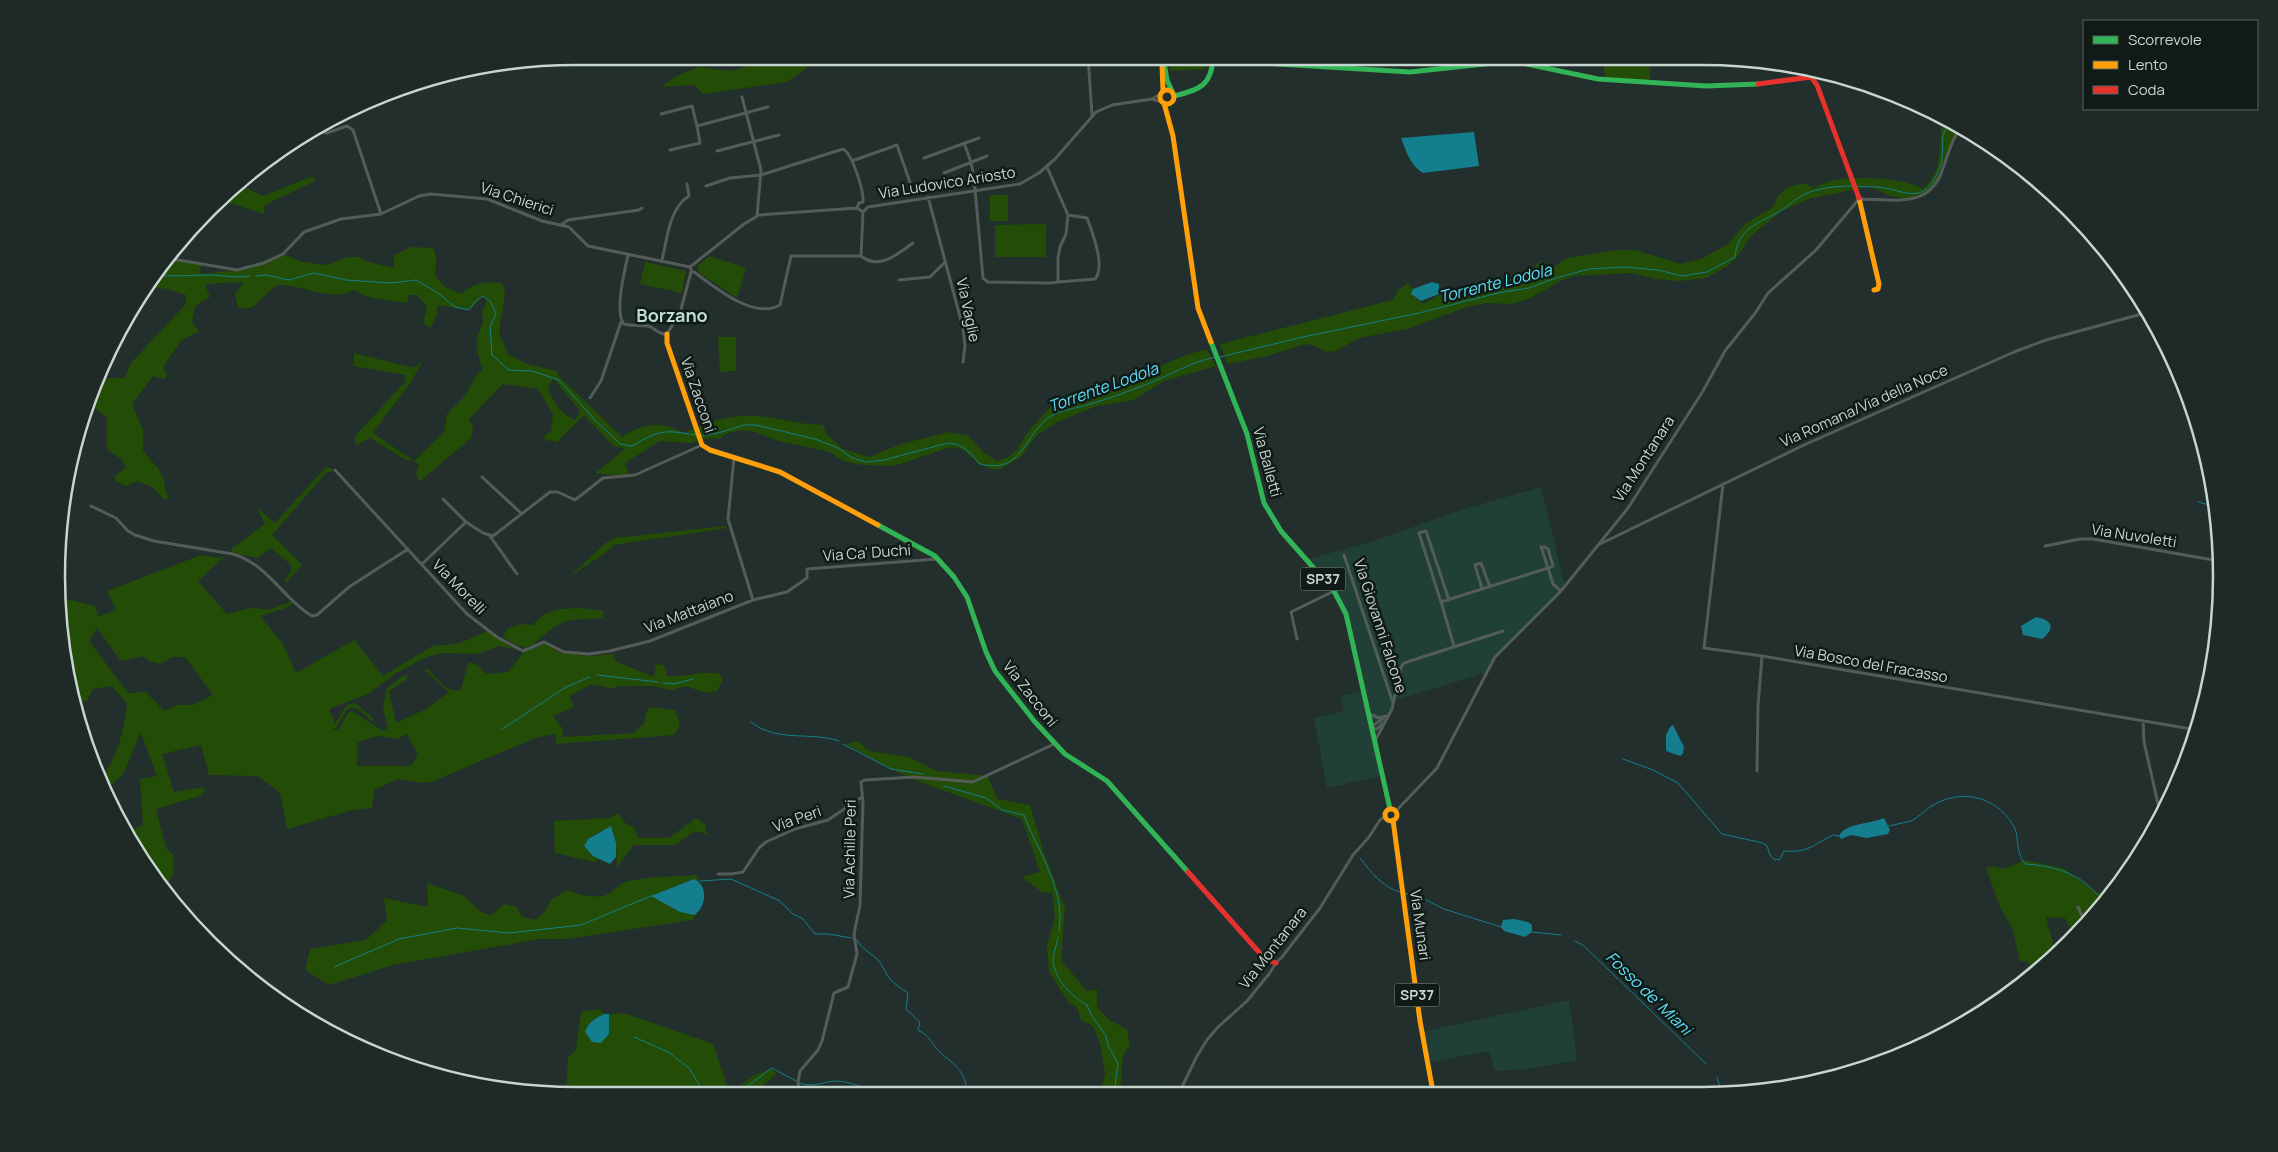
<svg xmlns="http://www.w3.org/2000/svg" width="2278" height="1152" font-family="Manrope,sans-serif">
	<style>
		.built { fill: #203f36 }
		.green { fill: #234c06; fill-rule: evenodd }
		.water { fill: #157e8e }
		.lines { fill: none; stroke-linecap: round; stroke-linejoin: round }
		.stream { stroke: #157e8e; stroke-width: 1 }
		.street { stroke: #535c59; stroke-width: 3 }
		.fast { stroke: #30b455; stroke-width: 5 }
		.slow { stroke: #ff9f0a; stroke-width: 5 }
		.jam { stroke: #e5322d; stroke-width: 5 }
		.labels { text-anchor: middle; stroke-width: 5; stroke-linejoin: round; paint-order: stroke }
		.shield { fill: #101a17; stroke: #909d98; stroke-width: 1 }
		.shield-label { font-size: 14px; font-weight: bold; fill: #c7d5d0 }
		.street-label { font-size: 15px; fill: #c7d5d0; stroke: #101a17 }
		.water-label { font-size: 16px; font-style: italic; fill: #5de2fa; stroke: #101a17 }
		.quarter-label { font-size: 18px; font-weight: bold; fill: #bfdcd3; stroke: #101a17 }
		.rim { fill: none; stroke: #c7d5d0; stroke-width: 2.5 }
	</style>
	<rect width="100%" height="100%" fill="#232f2c"/>
	<!-- built -->
	<path class="built" d="M1541,487L1565,586L1494,658L1485,673L1396,700L1384,724L1373,740L1381,776L1327,788L1314,718L1344,711L1341,696L1362,691L1348,624L1331,591L1305,560L1374,541L1461,510Z
		M1569,1000L1577,1060L1528,1069L1495,1071L1489,1051L1425,1063L1421,1032Z"/>
	<!-- green -->
	<path class="green" d="M784,56H824L787,82L703,94L694,85L661,87L675,77L698,67L731,71Z
		M1168,57H1213V60L1204,69L1170,71Z
		M1621,57H1650V81L1605,77L1603,61L1620,60Z
		M1946,119L1962,129L1947,153L1937,181L1930,192L1919,198H1903L1890,196L1876,189L1866,187L1809,199L1780,212L1751,236L1735,260L1726,267L1706,278L1680,281L1656,279L1631,273L1574,276L1560,281L1531,298L1512,304L1487,303L1467,307L1407,329L1359,338L1336,351L1327,352L1315,346L1306,344L1267,356L1227,364L1220,344L1393,300L1398,290L1408,283L1413,289L1412,295L1423,304L1447,291L1451,297L1498,279L1521,278L1541,261L1549,270L1567,258L1617,250H1636L1680,264L1701,259L1727,245L1745,224L1773,207L1778,196L1788,187L1804,183L1814,188C1835,173 1901,176 1923,189C1944,170 1938,148 1942,122Z
		M313,176L315,181L265,205L264,214L221,200L243,179L244,187L263,196Z
		M990,195H1008V221H990Z
		M1046,224V257H995V225Z
		M411,247L433,248L436,258L435,276L445,287L462,294C472,283 487,281 502,283L505,294L499,333L508,354L527,364L557,371L559,376L622,437C641,424 663,420 683,433C705,424 730,414 754,416C777,417 799,425 823,425L827,435L843,449L869,457L901,444L949,432L969,436L983,452L997,461L1007,458L1017,450L1027,433L1052,405L1084,399L1102,388L1110,390L1146,378L1163,365L1186,355L1207,349L1216,366L1164,381L1133,400L1097,406L1057,422L1036,436L1022,456L1001,469H991L979,464L964,450L951,447L894,466L862,465L843,461L830,452L779,441L755,432L741,430L725,434L720,439L710,438L690,443L660,441L625,463L630,477L595,473L625,449L613,446L584,415L557,442L545,440L544,436L551,431L553,414L538,389L503,384L469,419L473,427L471,438L419,482L416,473L419,465L414,461L406,460L370,438L355,446L356,435L405,382V375L354,366V353L414,368L423,360L411,382L373,433L414,461L444,432L447,414L465,396L478,373L483,371L477,351V337L483,322L482,312L487,299L483,296L469,310L437,305V314L430,328L423,323L427,307L417,295H409L407,303L371,298L353,290C334,304 289,280 277,286C271,289 258,303 251,308H238L235,294L244,282L205,284L210,297L195,306L192,322L199,331L181,341L163,367L167,376L164,379L153,376L132,404L143,430V451C149,459 160,468 163,478C166,486 164,490 169,497L165,500L152,487L137,481L126,486L117,482L114,477L126,467L122,460L107,449V418L88,403L97,378H125L130,364L186,304V295L167,289L145,286L167,257L205,265L199,269L201,274L237,270L283,254L302,262L327,265L348,257H359L369,262L394,268V255ZM553,378L580,411L575,420C560,413 555,404 548,389Z
		M709,256L746,268L737,298L698,272V266Z
		M645,262L686,271L682,293L640,284Z
		M718,337H736V371L720,372Z
		M326,467L335,470L326,473L272,535L302,565L285,584V580L292,569L289,563L271,548L257,558L233,553L231,549L265,524L257,508L275,523Z
		M726,526L727,528L614,545L604,554L569,577L607,542L614,538Z
		M201,555L218,558L226,555L198,581L227,614L251,608L269,610L292,601L294,603L283,609L260,616L283,644L296,673L354,640L383,676L432,646L455,644L470,639L487,631L514,649L499,646L478,654L443,653L426,657L398,672L368,694L329,709L335,724L347,705L355,703L372,717L374,723L358,709L351,707L346,711L336,728H333L335,730L339,729L348,713L352,711L383,731L388,728L383,708L387,688L401,677L409,674L406,680L389,691L396,723L426,709L449,692L423,669H428C437,677 448,696 461,689L468,663H474L487,674L508,672L524,652L543,643L561,653L589,656L614,654L615,661L654,677L656,664L664,665L667,676C685,678 701,670 719,674L723,679L717,691L707,693L685,686L671,690L652,686H617L614,689L591,684L570,696L574,707L553,716L563,729L562,737L634,733L644,723L648,707L675,710L680,725L674,735L556,744V734L538,737L431,782L421,783L398,779L374,790L372,808L353,810L287,829L280,793L258,776L209,775L201,745L162,754L174,792L205,787L203,795L156,809L166,848L173,855V874L163,892L154,878L156,871L149,857L137,850L127,833L143,825L140,779L157,776L141,733C128,755 130,779 103,788L96,773H105C120,749 123,732 127,704L112,686L93,689L87,701H82L76,709L61,644L58,597L95,606L99,616L116,610L107,591ZM97,628L121,661L143,656L149,661L161,664L172,657H185L213,695L193,705H178L164,711L146,692L128,693L89,641ZM407,734L418,755L411,766H357V742L379,736L396,739Z
		M581,608L604,611L602,618C587,620 570,617 556,626C532,641 533,658 503,637L507,629L521,624L533,625C545,608 562,609 581,608Z
		M858,741L869,751L909,757L937,771L988,776L997,799L1030,805L1044,853L1065,908L1061,960L1087,991L1097,989V1007L1109,1020L1127,1029L1130,1045L1123,1055L1120,1093L1100,1092L1105,1073L1100,1044L1093,1026L1081,1020L1077,1007L1069,1003L1049,972L1047,945L1055,917L1052,892L1043,893L1022,877L1040,872L1022,819L920,782L891,769L846,744Z
		M618,813L626,824L635,828L638,838H669L696,818L705,824L707,834L695,831L675,845H634L617,868L616,843L602,830L588,839L584,846L593,856L601,859L594,862L555,853L554,821L610,818Z
		M2025,860L2063,868L2097,893L2111,892L2093,918L2074,935L2065,918L2046,917L2055,950L2041,954L2042,962L2031,966L2027,961H2020L2012,927L2001,909L1986,868L1991,866L2004,869Z
		M696,875L700,881L694,879L652,896L680,912L694,915L699,912L692,920L567,939H540L393,965L329,985L305,970L310,949L366,940L387,920L384,898L428,907L427,883L464,896L481,912L491,915L504,904L517,907L522,917L535,920L546,910L551,900L567,890C578,894 594,899 606,895C613,892 618,884 629,881C651,876 674,877 696,875Z
		M600,1009L604,1014L596,1018L609,1034V1014L624,1013L713,1044L730,1094H679L665,1089L611,1094L551,1095L566,1092L568,1057L576,1050L581,1012Z
		M772,1068L776,1074L753,1094H730L753,1076Z"/>
	<!-- water -->
	<path class="water" d="M1474,132L1479,166L1423,173C1410,165 1406,151 1401,138Z
		M1432,282L1439,284V294L1421,301L1411,294L1413,289Z
		M2036,617C2051,620 2057,627 2042,639L2023,635L2021,626Z
		M1673,725L1684,747L1683,754L1680,756L1666,751V735L1670,727Z
		M1884,818L1890,830L1888,834L1867,838L1851,835L1841,839L1839,836C1845,823 1871,824 1884,818Z
		M611,826L616,843V857L610,864L593,856L584,846L588,839Z
		M694,879C709,885 706,908 694,915L680,912L651,896Z
		M1514,919L1528,922L1532,925V932L1525,937L1504,931L1501,927L1503,920Z
		M604,1014H609V1034L601,1043L592,1042L585,1032C588,1023 595,1018 604,1014Z"/>
	<g class="lines">
		<!-- stream -->
		<path class="stream" d="M1856,186C1864,187 1872,187 1879,187C1903,190 1922,205 1936,176C1938,170 1942,164 1942,158C1944,142 1939,135 1951,122
			M154,275C175,277 193,275 214,275C226,276 237,278 250,276
			M256,276L266,275L289,280L314,273L346,280L391,283L416,280L438,293L455,307L469,310L475,302L483,296L491,302L496,314L490,327L492,355L509,370L532,371L559,380L595,420L620,444L632,446C661,429 665,430 696,435
			M1220,357L1303,337L1419,313L1498,293L1529,288L1556,278L1589,269L1624,267L1658,270L1682,276L1707,272L1735,257C1737,230 1756,224 1777,213C1786,208 1794,200 1803,195C1816,188 1837,186 1852,186
			M700,436L718,433L744,425H756L815,439L838,448L852,458L866,462L884,460L948,443C964,444 970,453 980,464C1025,475 1023,432 1053,415C1064,409 1079,408 1090,404C1108,399 1127,392 1145,385C1169,376 1190,362 1216,357
			M2198,502L2217,507
			M597,675L658,682
			M663,683L674,684L693,679
			M751,722C777,743 810,731 839,741
			M501,730L566,687L590,677
			M843,744L891,769L923,774
			M1623,759L1653,770L1678,783L1722,834L1763,843L1767,846L1770,855L1775,860L1780,859L1784,851C1809,853 1812,845 1833,835L1839,836
			M944,786L986,798L1002,810L1024,815C1038,852 1066,890 1059,931
			M1889,826C1896,824 1904,823 1911,821C1918,818 1924,811 1930,807C1959,788 1995,795 2013,825C2020,835 2014,849 2025,864C2056,866 2082,874 2101,899L2105,900
			M1360,858C1371,872 1382,887 1400,892
			M700,881L731,879L780,901L793,914L803,919L815,934H828L852,938
			M1404,893L1420,897L1444,909L1501,927
			M1532,932L1561,935
			M1058,937C1057,944 1053,954 1053,961C1055,979 1072,997 1087,1005L1092,1016L1106,1036L1108,1045L1118,1063L1114,1093
			M857,940C861,948 870,953 877,959C883,965 885,973 890,979C895,985 901,988 908,993L906,1009L920,1022L918,1030C933,1038 930,1043 940,1052C955,1066 966,1070 967,1094
			M1575,941L1584,946L1706,1064
			M334,967L399,939L457,928L509,933L581,925L651,896
			M634,1037L668,1052L689,1068L705,1094
			M1717,1077L1721,1091
			M800,1083C813,1088 822,1082 835,1081C849,1081 866,1088 878,1094
			M737,1094L772,1068L796,1081"/>
		<!-- street -->
		<path class="street" d="M1088,57L1092,115
			M1812,78L1813,70
			M1160,94L1152,99L1162,102
			M742,97L761,170L757,216
			M661,114L692,106L697,126L768,107
			M309,130L327,133L347,126L353,130L381,214
			M964,143L971,162L974,178L983,278L988,282L1050,283L1058,282V258L1060,247L1066,234L1068,215L1047,167
			M670,150L700,143L697,126
			M717,151L779,135
			M924,158L979,138
			M852,161L897,145L913,191L915,192
			M944,173L987,156
			M706,186L730,178L761,175L843,149C852,153 864,191 863,202
			M928,197L963,328L965,346L963,362
			M868,207L1020,184L1039,173L1055,159L1096,112L1112,105L1152,99
			M857,208L863,212L868,207
			M857,208L859,203L863,202
			M561,225L568,220L639,210L642,208
			M628,255C625,270 614,312 624,324C632,326 640,325 648,326C656,328 658,335 667,334L680,313L691,272
			M861,256C879,271 899,253 913,243
			M167,258L237,270L264,263L283,254L304,232L341,219L381,214L419,196L431,194L487,199L542,221L569,227L588,246L690,267
			M662,260C667,240 669,208 689,196L687,184
			M692,272L690,267L744,224L759,215L857,208
			M694,272C715,287 753,320 780,305L791,256H861L863,212
			M899,280L930,277L944,263
			M1058,282L1095,279C1106,266 1092,232 1087,218L1068,215
			M590,398L601,381L621,322
			M734,458L728,519L753,600
			M335,470L467,614L497,637L523,651L544,642L564,652L589,654L610,651L650,641L753,600L787,592L807,578V569L937,559
			M482,477L522,514
			M1723,484L1704,648L1762,656L2197,730
			M443,499L466,522
			M91,506L116,518L128,531L135,535L154,541L233,554C269,565 284,600 312,616L317,615L349,587L408,549
			M490,536L517,574
			M1598,545L1804,445L2014,352L2046,340L2149,312
			M2045,546L2080,539H2093L2219,561
			M1541,547H1544L1548,549L1553,566L1548,568Z
			M1344,555L1393,703
			M422,564L466,522L483,533L493,536L550,492H558L575,500L603,478L635,475L702,445
			M1482,589L1475,565L1481,563L1490,587
			M1441,602L1419,533L1426,531L1449,600
			M1297,639L1291,612L1334,591
			M1454,646L1441,602L1548,568L1553,584L1561,591
			M1369,714L1379,718L1387,716
			M2143,721L2144,742L2161,817
			M1372,726L1383,719
			M1372,728L1377,729L1382,724
			M1375,741L1392,709L1401,667L1404,663L1503,631
			M1757,771L1758,706L1762,656
			M1396,811L1437,768L1495,657L1561,591L1628,508L1703,391L1725,351L1756,312L1768,293L1816,250L1859,199C1893,199 1929,209 1942,171C1948,155 1951,141 1960,128
			M718,874H731L743,872L759,848L766,842L795,829L828,820L862,797
			M2078,907L2086,924
			M1179,1093L1197,1056L1207,1040L1217,1028L1247,1001L1269,974L1276,963L1282,957L1320,908L1353,855L1369,837L1380,820L1386,816
			M800,1094L798,1082L800,1071L818,1050L822,1041L834,993L848,987L857,954L854,934L860,905L863,802L861,782L865,780L915,777L973,782L1054,744"/>
		<!-- fast -->
		<path class="fast" d="M1163,57L1167,80L1172,91
			M1213,60L1410,72L1512,61L1598,79L1706,86L1758,84
			M1174,96C1200,90 1212,85 1213,57
			M1211,342L1247,434L1264,503L1281,531L1334,591L1346,614L1390,809
			M878,525L935,556L954,577L967,597L986,652L995,671L1035,722L1065,754L1107,781L1188,872"/>
		<!-- slow -->
		<path class="slow" d="M1162,65L1163,90
			M1160 97a7 7 0 1 1 14 0a7 7 0 1 1-14 0Z
			M1164,103L1173,136L1198,308L1211,342
			M1859,198L1879,284L1878,289L1874,290
			M667,334V343L702,445L710,450L780,472L878,525
			M1385 815a6 6 0 1 1 12 0a6 6 0 1 1-12 0Z
			M1393,820L1420,1021L1433,1092"/>
		<!-- jam -->
		<path class="jam" d="M1758,84L1811,77L1817,85L1859,198
			M1188,872L1265,959L1276,963"/>
	</g>
	<g class="labels">
		<!-- shield labels -->
		<g class="shield">
			<rect x="1300.5" y="567.5" width="45" height="23" rx="4"/>
			<rect x="1394.5" y="983.5" width="45" height="23" rx="4"/>
		</g>
		<g class="shield-label">
			<text x="1323" y="584">SP37</text>
			<text x="1417" y="1000">SP37</text>
		</g>
		<!-- street labels -->
		<g class="street-label">
			<text transform="translate(947 183) rotate(-9)" y="5">Via Ludovico Ariosto</text>
			<text transform="translate(517 199) rotate(18)" y="5">Via Chierici</text>
			<text transform="translate(968 310) rotate(78)" y="5">Via Vaglie</text>
			<text transform="translate(698 395) rotate(71)" y="5">Via Zacconi</text>
			<text transform="translate(1864 406) rotate(-24)" y="5">Via Romana/Via della Noce</text>
			<text transform="translate(1644 459) rotate(-57)" y="5">Via Montanara</text>
			<text transform="translate(1267 462) rotate(75)" y="5">Via Balletti</text>
			<text transform="translate(2134 536) rotate(9)" y="5">Via Nuvoletti</text>
			<text transform="translate(867 553) rotate(-4)" y="5">Via Ca' Duchi</text>
			<text transform="translate(459 587) rotate(46)" y="5">Via Morelli</text>
			<text transform="translate(689 612) rotate(-21)" y="5">Via Mattaiano</text>
			<text transform="translate(1380 626) rotate(72)" y="5">Via Giovanni Falcone</text>
			<text transform="translate(1871 664) rotate(10)" y="5">Via Bosco del Fracasso</text>
			<text transform="translate(1030 694) rotate(52)" y="5">Via Zacconi</text>
			<text transform="translate(797 819) rotate(-20)" y="5">Via Peri</text>
			<text transform="translate(850 849) rotate(-89)" y="5">Via Achille Peri</text>
			<text transform="translate(1420 925) rotate(82)" y="5">Via Munari</text>
			<text transform="translate(1273 948) rotate(-52)" y="5">Via Montanara</text>
		</g>
		<!-- water labels -->
		<g class="water-label">
			<text transform="translate(1495 283) rotate(-14)" y="6">Torrente Lodola</text>
			<text transform="translate(1103 387) rotate(-20)" y="6">Torrente Lodola</text>
			<text transform="translate(1649 993) rotate(44)" y="6">Fosso de' Miani</text>
		</g>
		<!-- quarter labels -->
		<g class="quarter-label">
			<text x="672" y="322">Borzano</text>
		</g>
	</g>
	<!-- crop -->
	<path d="M0 0H2278V1152H0ZM576 65H1702A511 511 0 0 1 2213 576V576A511 511 0 0 1 1702 1087H576A511 511 0 0 1 65 576V576A511 511 0 0 1 576 65Z" fill="#1f2926" fill-rule="evenodd"/>
	<path class="rim" d="M576 65H1702A511 511 0 0 1 2213 576V576A511 511 0 0 1 1702 1087H576A511 511 0 0 1 65 576V576A511 511 0 0 1 576 65Z"/>
	<!-- legend -->
	<rect x="2083" y="20" width="175" height="90" fill="#101a17" stroke="#596561"/>
	<rect x="2093" y="36" width="25" height="8" fill="#30b455" stroke="#596561"/>
	<text x="2128" y="45" font-size="15" fill="#c7d5d0">Scorrevole</text>
	<rect x="2093" y="61" width="25" height="8" fill="#ff9f0a" stroke="#596561"/>
	<text x="2128" y="70" font-size="15" fill="#c7d5d0">Lento</text>
	<rect x="2093" y="86" width="25" height="8" fill="#e5322d" stroke="#596561"/>
	<text x="2128" y="95" font-size="15" fill="#c7d5d0">Coda</text>
</svg>
